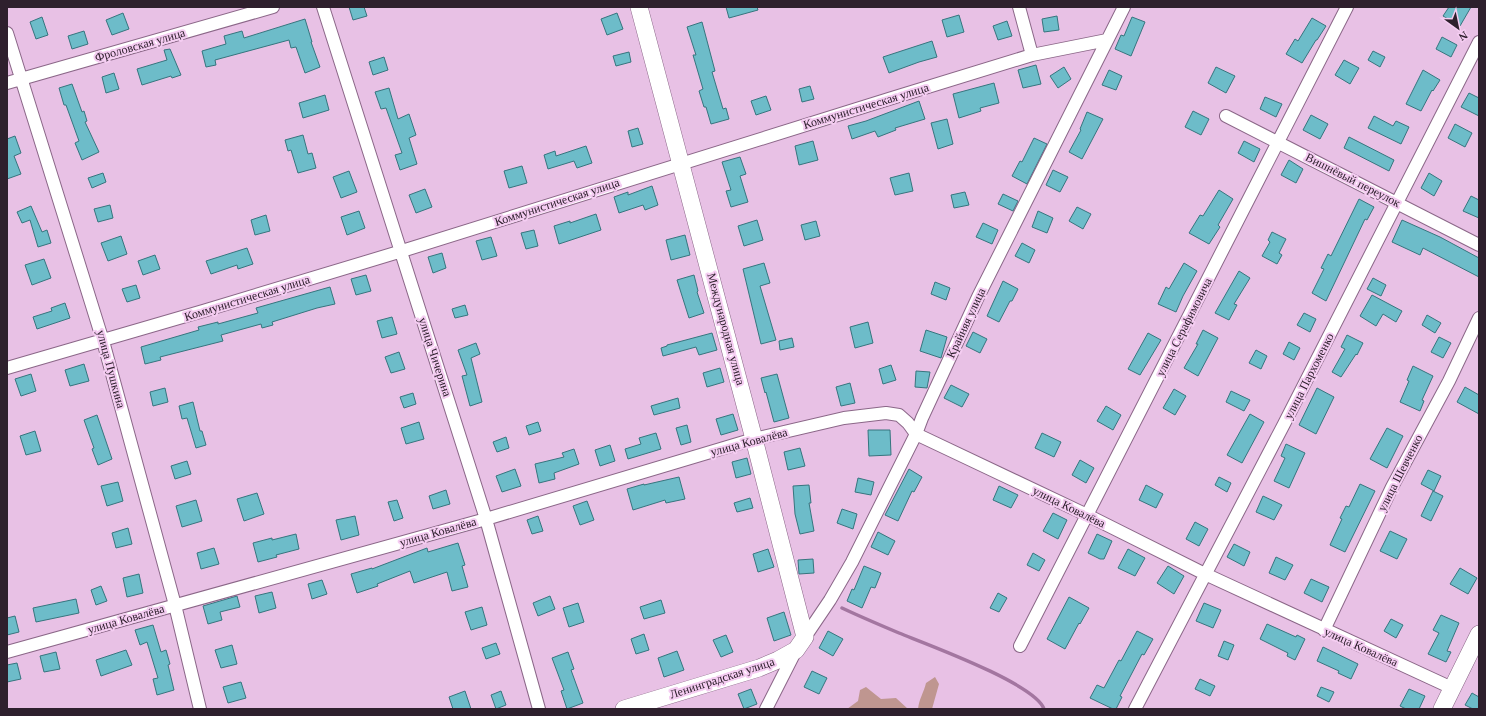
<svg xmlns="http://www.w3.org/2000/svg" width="1486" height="716" font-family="'Times New Roman',serif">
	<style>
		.green { fill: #bf9690 }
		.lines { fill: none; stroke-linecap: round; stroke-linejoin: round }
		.stream { stroke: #a376a0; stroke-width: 3.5 }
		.building { fill: #6dbcc9; stroke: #36757e }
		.street-casing { stroke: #8b6788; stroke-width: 14 }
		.secondary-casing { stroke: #8b6788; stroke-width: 18 }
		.street { stroke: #fff; stroke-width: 12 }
		.secondary { stroke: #fff; stroke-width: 17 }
		.labels { text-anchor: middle; stroke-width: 4; stroke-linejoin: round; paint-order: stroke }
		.street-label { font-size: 12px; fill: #2e202d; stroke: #f5cdf2 }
	</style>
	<rect width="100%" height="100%" fill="#e8c1e5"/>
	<!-- green -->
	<path class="green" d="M935,677L939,684L932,709H918C919,699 924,692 926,683Z
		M866,687L881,699L896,698L908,709H847L858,701L860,690Z"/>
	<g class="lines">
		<!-- stream -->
		<path class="stream" d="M842,608C861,617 880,625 899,633C926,644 1036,684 1044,709"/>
	</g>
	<!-- building -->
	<path class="building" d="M349,7H364L367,16L353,20Z
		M726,7H757L758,10L729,18Z
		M1449,7H1471L1460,26L1443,16Z
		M123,13L129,29L112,35L106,20Z
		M617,13L623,29L607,35L601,19Z
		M959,15L964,32L947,37L942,20Z
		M1057,16L1059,30L1044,32L1042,19Z
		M42,17L48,35L36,39L30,22Z
		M1132,17L1145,22L1131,56L1115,49L1121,35L1124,36Z
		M1312,18L1326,26L1317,40H1316L1302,63L1286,54L1295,39L1298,41Z
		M305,19L312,42H311L320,67L305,73L296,47L291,48L289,40L215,60L216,65L206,67L202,51L226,44L224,36L242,31L244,38Z
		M1007,21L1012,36L998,40L993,26Z
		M702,22L715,71L712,72L723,109L726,108L729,119L711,124L706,107H704L699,91L703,89L693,55H696L687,27Z
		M84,31L88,44L72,49L68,36Z
		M1442,37L1457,45L1451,57L1436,49Z
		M932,41L937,57L919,62L889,73L883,57Z
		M170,49L181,75L172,78L171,76L142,85L137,69L167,60L164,50Z
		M1373,51L1385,57L1380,67L1368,60Z
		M629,52L631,62L616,66L613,56Z
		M384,57L388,70L373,75L369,62Z
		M1344,60L1359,68L1350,84L1335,75Z
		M1036,65L1041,84L1023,88L1018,70Z
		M1064,67L1071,79L1058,88L1050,76Z
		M1216,67L1235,76L1226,93L1208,83Z
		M1109,70L1122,76L1116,90L1102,85Z
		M1423,70L1440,80L1433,91L1432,90L1421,111L1406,104Z
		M114,73L119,89L106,93L102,77Z
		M994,83L999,103L980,108L981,111L959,118L953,94Z
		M72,84L82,112L84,111L87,121L85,122L99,152L82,160L75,143L79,141L66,105H64L59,88Z
		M810,86L814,99L802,102L799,89Z
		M389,88L398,119L409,114L416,135L409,138L417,164L400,170L395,155L402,153L386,108L381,109L375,92Z
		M1469,93L1479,98V116L1461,107Z
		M325,95L329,110L303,118L299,103Z
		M766,96L771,110L756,115L751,101Z
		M1265,97L1282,104L1276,117L1260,109Z
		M919,101L925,119L895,128L896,130L878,137L875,131L852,139L848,126L866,121Z
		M1193,111L1209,119L1201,135L1185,127Z
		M1087,112L1103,119L1082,159L1069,152L1081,130L1080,129Z
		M1311,115L1328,124L1320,139L1303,130Z
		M1374,116L1393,126L1396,121L1409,127L1401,144L1368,128Z
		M947,119L953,144L938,149L931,123Z
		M1455,124L1472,133L1465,147L1448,138Z
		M638,128L643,144L632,147L628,131Z
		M303,135L308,154L312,153L316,168L298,173L291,150L288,151L285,140Z
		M15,136L21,153L14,156L21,174L7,179V139Z
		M1349,137L1394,160L1389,171L1344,148Z
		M1034,138L1047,144L1027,184L1012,176L1020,161L1022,162Z
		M813,141L818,160L799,165L795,146Z
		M1244,141L1260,149L1254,162L1238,153Z
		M586,146L592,163L577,168L574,161L548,169L544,155L555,151L556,156Z
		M740,157L746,174L740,176L748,202L731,207L726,191L731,190L722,162Z
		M1289,160L1303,169L1296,183L1281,175Z
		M522,166L527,183L509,188L504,171Z
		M1053,170L1068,177L1060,192L1046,185Z
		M349,171L357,192L341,198L333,177Z
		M103,173L106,182L92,188L88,178Z
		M909,173L913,191L895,195L890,178Z
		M1429,173L1442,181L1434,196L1421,188Z
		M652,186L658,205L645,210L643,205L619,213L614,197L628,192V195Z
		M425,189L432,207L416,213L409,195Z
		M1219,190L1233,199L1218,225L1220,227L1209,244L1189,233L1200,215L1203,216Z
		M965,192L969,205L954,208L951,195Z
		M1003,194L1018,201L1013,211L998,204Z
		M1471,196L1479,200V218L1463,211Z
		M1359,199L1374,207L1367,220L1365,219L1326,301L1312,293L1324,269L1321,268L1328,254L1331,256Z
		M110,205L113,218L98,222L94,209Z
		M31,206L42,232L47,230L51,243L38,247L30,220L22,223L17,212Z
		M1077,207L1091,214L1083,229L1069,221Z
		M359,211L365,228L347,235L341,217Z
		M1038,211L1053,218L1047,233L1032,227Z
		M596,214L601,230L559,244L554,226L570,221V223Z
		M266,215L270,231L255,235L251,220Z
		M757,220L763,240L744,246L738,226Z
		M1402,220L1440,237L1479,258V277L1423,248L1420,255L1392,242Z
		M816,221L820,236L805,240L801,225Z
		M983,223L998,230L992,244L976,237Z
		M534,230L538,246L526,249L521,233Z
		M1272,232L1286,239L1279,253L1282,255L1277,264L1262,256L1270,242L1268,240Z
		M685,235L690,255L671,260L666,240Z
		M121,236L127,254L108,261L101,243Z
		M491,237L497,256L482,260L476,241Z
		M1022,243L1035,250L1029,263L1015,256Z
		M247,248L253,264L238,269L237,265L211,274L206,261Z
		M442,253L446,268L433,273L428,257Z
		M155,255L160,269L143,275L138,261Z
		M44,259L51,278L32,285L25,265Z
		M764,263L770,283L760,286L776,340L761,344L743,269Z
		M1184,263L1197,271L1183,296L1176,312L1158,304L1166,287L1169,289Z
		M1239,271L1250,278L1234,304L1237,305L1229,320L1215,313Z
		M366,275L371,291L356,295L351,279Z
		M694,275L698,291L697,292L704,313L689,318L677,280Z
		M1373,278L1386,285L1381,296L1367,289Z
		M1003,281L1018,289L1012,301H1010L999,322L987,316Z
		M935,282L950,288L946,300L931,294Z
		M136,285L140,298L127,302L122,289Z
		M330,287L335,304L317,308L272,322L273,325L262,328L261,324L221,335L223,341L160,357L161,360L145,364L141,347L199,330L198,327L218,322V324L258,313L256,308Z
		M1372,295L1402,311L1396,322L1383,314L1376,326L1360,316Z
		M65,303L70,318L37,329L33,317L52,311L51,308Z
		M465,305L468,315L455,318L452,309Z
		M1304,313L1316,319L1310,332L1297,325Z
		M1427,315L1441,323L1435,333L1422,325Z
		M392,317L397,334L382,338L377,321Z
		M868,322L873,343L855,348L850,327Z
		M926,330L947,337L941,358L920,351Z
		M1203,330L1218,338L1198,376L1184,368L1198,344H1196Z
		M973,332L987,339L980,353L966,346Z
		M712,333L717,350L699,355L696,347L663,356L661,348L667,346V345Z
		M1148,333L1161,340L1140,375L1128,369Z
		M1347,335L1363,343L1357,355L1356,354L1341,377L1332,372L1345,349L1341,347Z
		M1439,337L1451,343L1443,358L1431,352Z
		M792,338L794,347L780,350L779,341Z
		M1289,342L1300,348L1294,360L1283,354Z
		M476,343L480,354L471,358L482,402L470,406L462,376L467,375L458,350Z
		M1256,350L1267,356L1261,369L1249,363Z
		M399,352L405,369L391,373L385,357Z
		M84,364L89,381L70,386L65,370Z
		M891,365L896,380L883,384L879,369Z
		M1413,366L1433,376L1422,400L1424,401L1420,411L1400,402L1409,381L1407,380Z
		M720,368L724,382L707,387L703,373Z
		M916,371L930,372L927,388L915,387Z
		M31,374L36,391L21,396L15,379Z
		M777,374L789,418L774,422L766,392L765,393L761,378Z
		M850,383L855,403L841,406L836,387Z
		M951,385L969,394L962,407L944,398Z
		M1465,387L1479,395V414L1457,402Z
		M165,388L168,402L153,406L150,392Z
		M1317,388L1334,397L1316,434L1299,425Z
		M1174,389L1186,396L1175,415L1163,408Z
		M1231,391L1250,400L1244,411L1226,402Z
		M413,393L416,404L404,408L400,397Z
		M678,398L680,408L654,415L651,406Z
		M193,402L200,431H202L206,445L196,448L187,418L182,419L179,406Z
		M1106,406L1121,415L1113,430L1097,421Z
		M733,414L738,430L721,435L716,419Z
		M1250,414L1264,422L1242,463L1227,455Z
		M97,415L112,459L98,465L92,449L94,448L84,420Z
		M419,422L424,439L406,444L401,428Z
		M538,422L541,431L529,435L526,426Z
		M687,425L691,442L681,445L676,428Z
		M1387,428L1403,436L1387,468L1370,459Z
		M868,430H890L891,455L869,456Z
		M35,431L41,451L26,455L20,436Z
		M656,433L661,449L628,459L625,449L641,444L639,438Z
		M1042,433L1061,442L1054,457L1035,448Z
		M506,437L509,448L497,452L493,442Z
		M1286,444L1305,453L1289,488L1274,481L1285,458L1281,456Z
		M610,445L615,461L600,466L595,450Z
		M800,448L805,466L788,470L784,452Z
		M574,449L579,464L554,473L555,479L539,483L535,464L564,457L562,453Z
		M747,458L751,474L736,478L732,462Z
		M1080,460L1094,468L1086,483L1072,475Z
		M187,461L191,474L175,479L171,466Z
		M515,469L521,486L502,492L496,476Z
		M909,469L922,477L914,492L912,491L898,521L885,515Z
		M1428,470L1441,476L1434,491L1421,484Z
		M679,477L685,499L666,503L665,500L633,510L627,489L644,484V485Z
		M1219,477L1231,483L1227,492L1215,485Z
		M858,478L874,482L871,495L855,492Z
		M118,482L123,501L107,506L101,486Z
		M1360,484L1375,491L1345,552L1330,545L1342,519L1340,518L1346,506L1349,507Z
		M809,485L811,503H809L814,531L800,534L795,514L793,486Z
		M1146,485L1163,494L1156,508L1139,500Z
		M999,486L1018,495L1011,508L993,500Z
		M446,490L450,504L433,509L429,496Z
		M1433,491L1443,496L1431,521L1421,516Z
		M257,493L264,514L244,521L237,499Z
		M1263,496L1282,505L1274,520L1256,512Z
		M750,498L753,508L737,512L734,503Z
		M196,500L202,521L182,527L176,506Z
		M397,500L403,518L394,521L388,502Z
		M587,501L594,520L580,525L573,506Z
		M842,509L857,514L853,529L837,523Z
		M1053,513L1067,520L1058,539L1043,531Z
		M355,516L359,535L341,540L336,520Z
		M538,516L543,531L532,534L527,520Z
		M1195,522L1208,529L1199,546L1186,539Z
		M128,528L132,544L116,548L112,533Z
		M1390,531L1407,539L1397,559L1380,551Z
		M878,532L895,541L888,555L871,547Z
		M296,534L299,549L276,555L277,557L258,562L253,543L272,538V540Z
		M1097,534L1112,541L1104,559H1100L1088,553Z
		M458,543L465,565L462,566L468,587L452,591L447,572L414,583L410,571L377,584L378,586L357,593L351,574L372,568V569L427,548L428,552Z
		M1234,544L1250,552L1244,566L1227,557Z
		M214,548L219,564L201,569L197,553Z
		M768,549L774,567L758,572L753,554Z
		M1128,549L1145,558L1135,576L1118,568Z
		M1033,553L1045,560L1039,571L1027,565Z
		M1276,557L1293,565L1285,580L1269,573Z
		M813,559L814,573L799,574L798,560Z
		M864,566L881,573L875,588L871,587L862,608L847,601L852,589L854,590Z
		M1168,566L1184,576L1174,594L1157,583Z
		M1460,568L1477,578L1468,594L1450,584Z
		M139,574L143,593L127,597L123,578Z
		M1311,579L1329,587L1322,602L1304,593Z
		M322,580L327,594L312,599L308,584Z
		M101,586L107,601L96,605L91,590Z
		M272,592L276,608L259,613L255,596Z
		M998,593L1007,598L999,612L990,608Z
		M237,596L240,607L220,612L222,620L208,624L203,606Z
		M550,596L555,609L538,616L533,603Z
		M1069,597L1089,608L1080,624L1079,623L1065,649L1047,639Z
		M76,599L79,613L36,622L33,608Z
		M661,600L665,613L644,619L640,607Z
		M578,603L584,622L569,627L563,608Z
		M1204,603L1221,610L1213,628L1196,621Z
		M482,607L487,625L471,630L465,612Z
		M784,612L791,635L774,641L767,618Z
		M1441,615L1459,623L1447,651L1451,652L1446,662L1428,654L1439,633L1433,630Z
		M15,616L19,632L7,635V618Z
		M1391,619L1403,625L1396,638L1384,631Z
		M1267,624L1296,637L1297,635L1305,639L1295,660L1287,656L1288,653L1260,639Z
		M153,625L161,652L166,650L170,664L168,665L174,690L157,695L153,679L158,678L147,642L140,645L135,630Z
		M828,631L843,639L833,656L819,648Z
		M1137,631L1153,639L1144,655L1142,654L1120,696L1122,697L1116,709H1113L1090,698L1097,685L1104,688L1119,660L1121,661Z
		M644,634L649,650L636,654L631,639Z
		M726,635L733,652L721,657L713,640Z
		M1224,641L1234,645L1228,660L1218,656Z
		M496,643L500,654L486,659L482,648Z
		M232,645L237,664L221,668L215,650Z
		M1323,647L1358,664L1351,679L1338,673L1339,671L1317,661Z
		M126,650L132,665L101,676L96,660Z
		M677,651L684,670L664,677L658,658Z
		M56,652L60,669L44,672L40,656Z
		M568,652L574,669L571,670L583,703L567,709L561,691L564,690L552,658Z
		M17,663L21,679L7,682V665Z
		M812,671L827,678L819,694L804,687Z
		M1200,679L1215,686L1210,696L1195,689Z
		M241,682L246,698L228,703L223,687Z
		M1321,687L1334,692L1329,702L1317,696Z
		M751,689L757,704L744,709L738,694Z
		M1409,689L1425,696L1419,709H1406L1400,706Z
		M465,691L471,709H453L449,697Z
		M501,691L506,705L496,709L491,695Z
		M1472,693L1479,697V709H1473L1465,705Z"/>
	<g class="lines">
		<defs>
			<path id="street" d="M323,7L486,519L539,709
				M1019,7L1032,55
				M7,33L103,341L175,605L200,709
				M7,83L273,7
				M1226,116L1479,245
				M7,368L203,311L402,251L892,98L1032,55L1107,40
				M1324,630L1392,487L1449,381L1479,318
				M805,637L830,600L852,562L916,434L922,418L978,297L1124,7
				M1020,646L1347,7
				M7,652L486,519L754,439L844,418L886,413L899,415L908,423L916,434L1087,515L1205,574L1452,688
				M766,709L796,650
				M1135,709L1284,424L1479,42"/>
			<path id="secondary" d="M624,709L759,668L778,660L796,650L805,637L754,439L639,7
				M1442,709L1479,634"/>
		</defs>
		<!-- street casing -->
		<use href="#street" class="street-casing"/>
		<!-- secondary casing -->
		<use href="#secondary" class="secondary-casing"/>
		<!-- street -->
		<use href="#street" class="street"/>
		<!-- secondary -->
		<use href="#secondary" class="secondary"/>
	</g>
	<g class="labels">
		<!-- street labels -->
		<g class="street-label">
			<text transform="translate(140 45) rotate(-16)" y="4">Фроловская улица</text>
			<text transform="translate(866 106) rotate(-17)" y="4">Коммунистическая улица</text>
			<text transform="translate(1353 180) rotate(27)" y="4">Вишнёвый переулок</text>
			<text transform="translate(557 202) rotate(-18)" y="4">Коммунистическая улица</text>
			<text transform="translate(247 298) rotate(-17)" y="4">Коммунистическая улица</text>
			<text transform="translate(966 323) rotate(-65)" y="4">Крайняя улица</text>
			<text transform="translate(1184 327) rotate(-63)" y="4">улица Серафимовича</text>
			<text transform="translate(726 329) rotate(75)" y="4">Международная улица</text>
			<text transform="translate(435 357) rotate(72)" y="4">улица Чичерина</text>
			<text transform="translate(111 369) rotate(75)" y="4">улица Пушкина</text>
			<text transform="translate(1309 376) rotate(-63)" y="4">улица Пархоменко</text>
			<text transform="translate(749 442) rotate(-15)" y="4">улица Ковалёва</text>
			<text transform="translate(1400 473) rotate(-63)" y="4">улица Шевченко</text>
			<text transform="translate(1069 507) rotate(26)" y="4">улица Ковалёва</text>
			<text transform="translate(438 532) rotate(-16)" y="4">улица Ковалёва</text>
			<text transform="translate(126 619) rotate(-16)" y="4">улица Ковалёва</text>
			<text transform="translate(1361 647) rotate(24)" y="4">улица Ковалёва</text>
			<text transform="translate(722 678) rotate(-18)" y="4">Ленинградская улица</text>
		</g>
	</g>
	<!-- border -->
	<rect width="1486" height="716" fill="none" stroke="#2e202d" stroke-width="16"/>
	<!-- north arrow -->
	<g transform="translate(1458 28) rotate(147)" stroke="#f5cdf2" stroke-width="3" paint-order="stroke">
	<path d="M0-3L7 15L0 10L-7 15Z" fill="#2e202d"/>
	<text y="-6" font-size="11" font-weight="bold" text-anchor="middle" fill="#2e202d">N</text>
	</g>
</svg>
